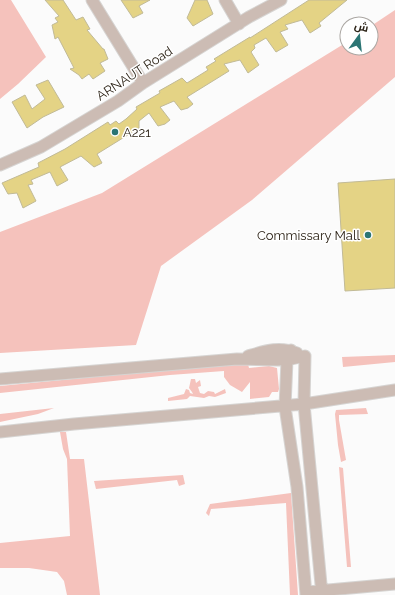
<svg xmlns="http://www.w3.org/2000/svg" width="395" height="595" font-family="Raleway,Cairo,sans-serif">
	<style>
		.green { fill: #f5c2bc }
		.building { fill: #e4d385; stroke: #c1ba97 }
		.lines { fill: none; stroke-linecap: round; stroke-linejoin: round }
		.minor-casing { stroke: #d6d4d2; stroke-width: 13 }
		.minor { stroke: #ccbcb4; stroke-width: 11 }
		.poi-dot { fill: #2b7574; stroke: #fff; stroke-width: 1.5 }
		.labels { text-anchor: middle; stroke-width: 3; stroke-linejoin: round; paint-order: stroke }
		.street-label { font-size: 13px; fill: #2d2418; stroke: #fff }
		.poi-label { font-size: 13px; fill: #2d2418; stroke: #fff; text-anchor: start }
	</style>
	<rect width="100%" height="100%" fill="#fbfbfb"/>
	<!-- green -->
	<path class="green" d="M0,0H11L46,57L18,84L0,99Z
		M395,10V77L252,200L161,266L136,345L0,353V232L102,193L347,42V48H371V26Z
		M395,355V362L343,367L342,357Z
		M237,363L248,364L249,368L269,366L277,368L279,389L278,392H272L269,397L250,399V382L242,392L230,385L224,377V371L170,375L0,393V386Z
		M191,379H195L196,383L200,380L201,386L198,387L200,393L204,394L208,391L214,392L215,394L225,389L226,393L215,397L209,396L204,398L190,396L187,399L168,401V398L184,394L186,389L189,390L190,393L193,394L192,392L189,388Z
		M54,408L38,414L0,422V414Z
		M366,408L368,414L339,415V420L346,460L341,462L338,445L335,414L336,410Z
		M60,432H66L70,459H84L100,595H111H67L64,581L57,572L29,568H0V543L70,536L67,459L63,449Z
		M339,467L343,468L351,567H347Z
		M183,475L185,484L179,486L177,480L96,489L94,481Z
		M291,493L298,595H290L286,503L211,509L209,516L206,513L210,504Z"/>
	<!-- building -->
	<path class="building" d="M45,0H63L76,20L83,17L90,29L87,30L103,49H104L108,59L100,63L105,71L93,79L89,74L82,79L79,75L70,69L74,68L58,37L55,39L52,25L58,22L55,18L59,16Z
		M121,0H150L139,6L143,13L133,18Z
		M195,0H207L213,14L193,26L187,18Z
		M309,0H347L319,23L321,26L310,33L302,20L285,25L288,29L280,32L288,45L276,52L266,38L254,45L255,48L251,52L259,65L248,73L240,60L224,64L229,71L187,97L193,104L188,108L181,110L174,101L160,107L170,120L165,124L158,126L149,113L139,121V128L97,154L102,163L94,167L81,156L60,167L68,180L57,186L50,172L31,180L33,184L28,185L36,201L23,208L17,193L8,194L2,183L39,167L38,163L65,149L108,122L110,125L116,121L119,124L126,119L137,109L136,107L160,93L159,91L182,78L187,83L208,70L206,67L216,61L214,59L250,37V38Z
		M48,80L64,107L43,117L27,128L12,102L25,95L32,109L45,99L36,85Z
		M395,179V288L345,291L338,183Z"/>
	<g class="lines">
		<defs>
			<path id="minor" d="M92,0L143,83
				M225,0L239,24
				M0,165L41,147L118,101L143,83L249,17L281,0
				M291,350L287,360L285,407L297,487L306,595
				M248,356C265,351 279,346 297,353
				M305,356L304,404L322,595
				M0,379L237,359L277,360L291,359L305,356
				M0,432L74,424L304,404L395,390
				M306,592L395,584"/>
		</defs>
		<!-- minor casing -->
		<use href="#minor" class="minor-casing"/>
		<!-- minor -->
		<use href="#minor" class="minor"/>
	</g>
	<!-- markers -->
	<g class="poi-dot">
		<circle cx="115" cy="132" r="4"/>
		<circle cx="368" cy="235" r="4"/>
	</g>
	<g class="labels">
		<!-- street labels -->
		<g class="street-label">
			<text transform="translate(134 73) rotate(-33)" y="5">ARNAUT Road</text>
		</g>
		<!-- poi labels -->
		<g class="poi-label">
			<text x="123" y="137">A221</text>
			<text x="360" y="240" text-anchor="end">Commissary Mall</text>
		</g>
	</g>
	<!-- north arrow -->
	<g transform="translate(359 36) rotate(15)"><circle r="19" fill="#ffffff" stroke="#aba7a3"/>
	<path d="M0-3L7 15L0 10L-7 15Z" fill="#2b7574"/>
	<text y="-6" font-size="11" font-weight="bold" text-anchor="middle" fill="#2d2418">ش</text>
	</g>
</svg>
